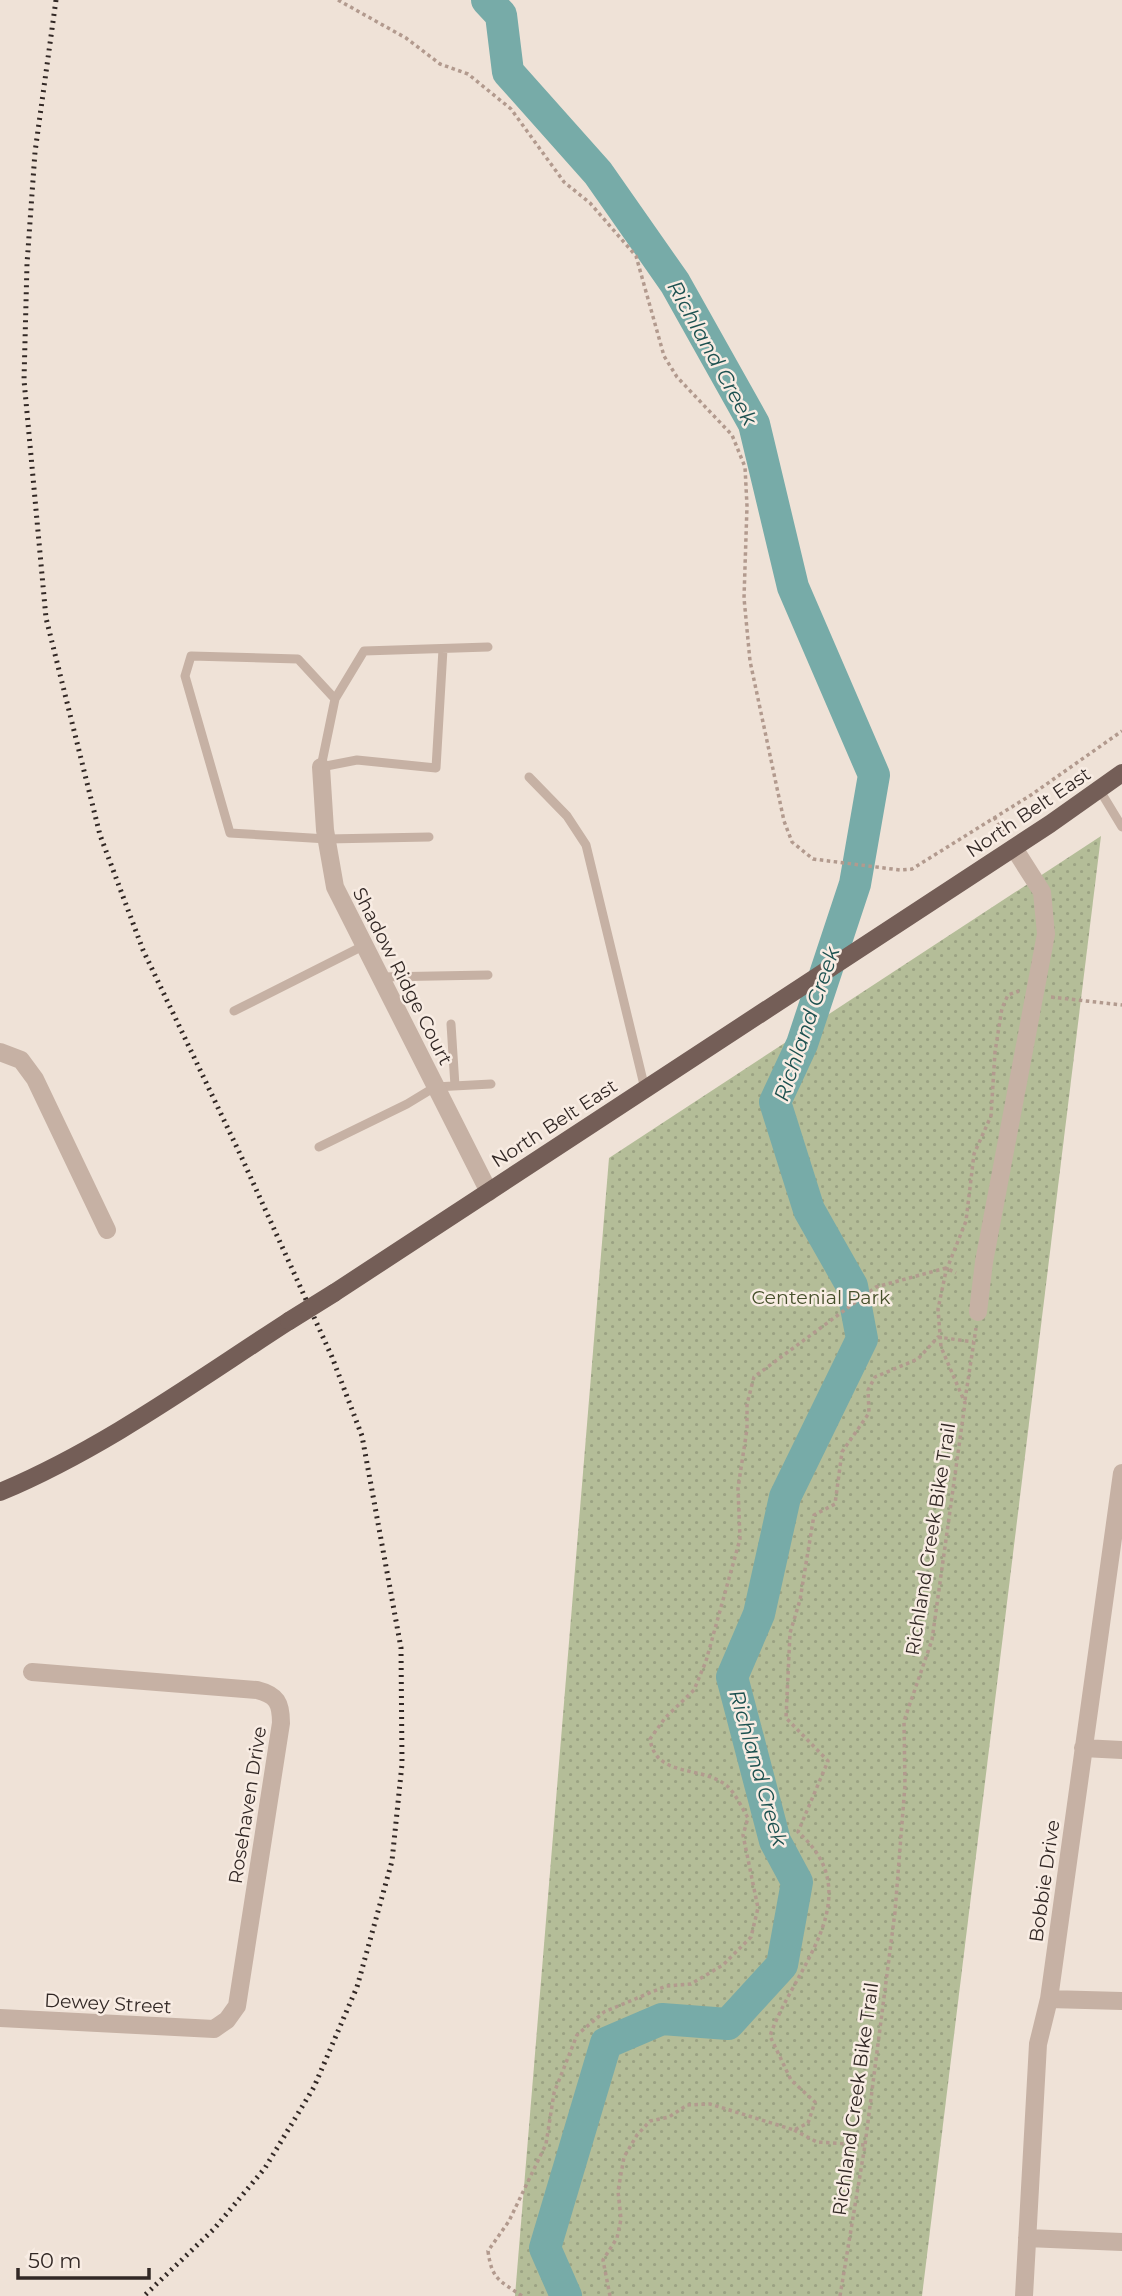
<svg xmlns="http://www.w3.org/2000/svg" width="1122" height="2296" font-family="Montserrat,sans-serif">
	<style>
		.park { fill: url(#park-dots) }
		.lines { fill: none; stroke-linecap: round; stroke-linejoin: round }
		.river { stroke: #77aba8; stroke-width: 32 }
		.path { stroke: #b29a8e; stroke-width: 3.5; stroke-dasharray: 3.5 3.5; stroke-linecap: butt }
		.lane { stroke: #c6b1a4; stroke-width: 9 }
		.street { stroke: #c6b1a4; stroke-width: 18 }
		.primary { stroke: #745e57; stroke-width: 18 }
		.rail { stroke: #322825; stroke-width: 5; stroke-dasharray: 2 5; stroke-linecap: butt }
		.primary-bridge { stroke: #745e57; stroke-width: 18 }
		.labels { text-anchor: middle; stroke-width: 5; stroke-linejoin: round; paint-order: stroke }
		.street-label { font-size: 19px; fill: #322825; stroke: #f8ece3 }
		.park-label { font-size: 19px; fill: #454f2a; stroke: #f8ece3 }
		.water-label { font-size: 21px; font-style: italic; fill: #1d5150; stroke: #f8ece3 }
	</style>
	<defs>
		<pattern id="park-dots" width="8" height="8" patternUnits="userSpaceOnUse" patternTransform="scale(1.75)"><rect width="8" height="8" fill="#b4bd98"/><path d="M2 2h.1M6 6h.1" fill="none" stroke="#9ba283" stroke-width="1.8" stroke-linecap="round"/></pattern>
	</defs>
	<rect width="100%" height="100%" fill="#efe2d7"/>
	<!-- park -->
	<path class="park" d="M1101,836L922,2296H515L609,1158Z"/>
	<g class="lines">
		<!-- river -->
		<path class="river" d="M487,0L501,15L508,72L598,173L675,283L754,424L793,587L874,775L855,884L802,1044L775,1102L809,1210L852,1286L862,1339L785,1497L759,1614L732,1677L775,1841L797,1882L782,1965L728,2024L662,2019L606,2043L545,2248L566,2296"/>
		<!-- path -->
		<path class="path" d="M338,0L406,38L440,64L468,74L511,109L564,182L590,203L636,256L664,356L677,377L732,435L745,467L747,506L744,598L750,661L784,821L792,842L813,859L900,870L912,869L1031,795L1122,731
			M994,817L1006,835
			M1051,997L1122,1005
			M965,1400L976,1328
			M794,2130L817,2142L865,2145
			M522,2296C499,2280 492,2280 488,2251L509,2221L546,2144L554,2093L577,2035L604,2012L666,1986L691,1984L723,1965L751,1937L758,1908L743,1835L748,1818C742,1808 735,1792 726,1785C700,1765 656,1778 650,1739L665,1718L694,1690L706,1661L740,1539L738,1488L747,1429V1404L754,1377L876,1287L946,1268L956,1273
			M610,2296L603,2260L617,2238L621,2219L618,2191L624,2157L637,2135L650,2121L669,2117L687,2105L710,2104L794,2130L808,2123L815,2102L791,2080L770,2036C793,1969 872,1897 798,1832L828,1761L786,1718L790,1633L800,1600L814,1515L835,1504L842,1452L869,1413L868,1390L875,1377L918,1359L938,1337L973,1342
			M840,2296L865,2145L895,1912L905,1785L904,1721L932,1640L965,1403L941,1347L938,1309L946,1271L966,1221L974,1154L991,1116L995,1052L1002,1008L1008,995L1019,991"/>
		<!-- lane -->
		<path class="lane" d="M443,649L436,768L357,760L321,767L335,699L364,651L488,647
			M335,699L298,659L191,656L185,676L230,833L327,839L429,837
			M529,777L567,816L586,845L645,1089
			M1099,789L1122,827
			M381,977L488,975
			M234,1011L363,946
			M451,1024L455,1086
			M319,1147L407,1104L435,1087L491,1084"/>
		<!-- street -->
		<path class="street" d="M321,767L325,830L335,887L489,1192
			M0,1052L21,1060L35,1079L107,1230
			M978,1312L984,1262L1046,934L1042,892L1014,848
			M1083,1748L1122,1750
			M1049,1999L1122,2001
			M0,2018L214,2029L227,2020L237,2006L281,1723C281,1703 277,1695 257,1690L32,1672
			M1027,2238L1122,2242
			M1024,2296L1038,2044L1049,1999L1122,1473"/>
		<!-- primary -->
		<path class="primary" d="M334,1293L1050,824L1122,773
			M0,1492C103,1449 196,1381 289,1321"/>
		<!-- rail -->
		<path class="rail" d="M56,0L35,152L27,264L24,380L46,618L100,835L143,950L241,1156L332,1357L362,1436L401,1648L402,1764L392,1861L357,1987L314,2087L265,2168L214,2229L144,2296"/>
		<!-- primary-bridge -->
		<path class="primary-bridge" d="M289,1321L334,1293"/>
	</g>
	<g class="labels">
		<!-- street labels -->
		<g class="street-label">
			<text transform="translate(1028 812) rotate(-34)" y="7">North Belt East</text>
			<text transform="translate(403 976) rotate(63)" y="7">Shadow Ridge Court</text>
			<text transform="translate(554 1123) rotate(-33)" y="7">North Belt East</text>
			<text transform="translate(930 1539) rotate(-81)" y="7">Richland Creek Bike Trail</text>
			<text transform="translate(247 1805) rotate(-81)" y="7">Rosehaven Drive</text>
			<text transform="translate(1044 1881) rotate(-82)" y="7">Bobbie Drive</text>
			<text transform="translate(108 2003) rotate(3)" y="7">Dewey Street</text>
			<text transform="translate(855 2099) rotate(-82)" y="7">Richland Creek Bike Trail</text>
		</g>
		<!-- park labels -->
		<g class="park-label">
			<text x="821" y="1304">Centenial Park</text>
		</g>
		<!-- water labels -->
		<g class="water-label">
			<text transform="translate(712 353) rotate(61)" y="7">Richland Creek</text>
			<text transform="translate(807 1024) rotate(-71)" y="7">Richland Creek</text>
			<text transform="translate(758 1768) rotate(74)" y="7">Richland Creek</text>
		</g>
	</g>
	<!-- scale -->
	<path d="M18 2268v10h131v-10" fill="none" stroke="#322825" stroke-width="3.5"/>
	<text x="28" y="2268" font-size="21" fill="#322825" stroke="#f8ece3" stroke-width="5" paint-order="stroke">50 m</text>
</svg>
